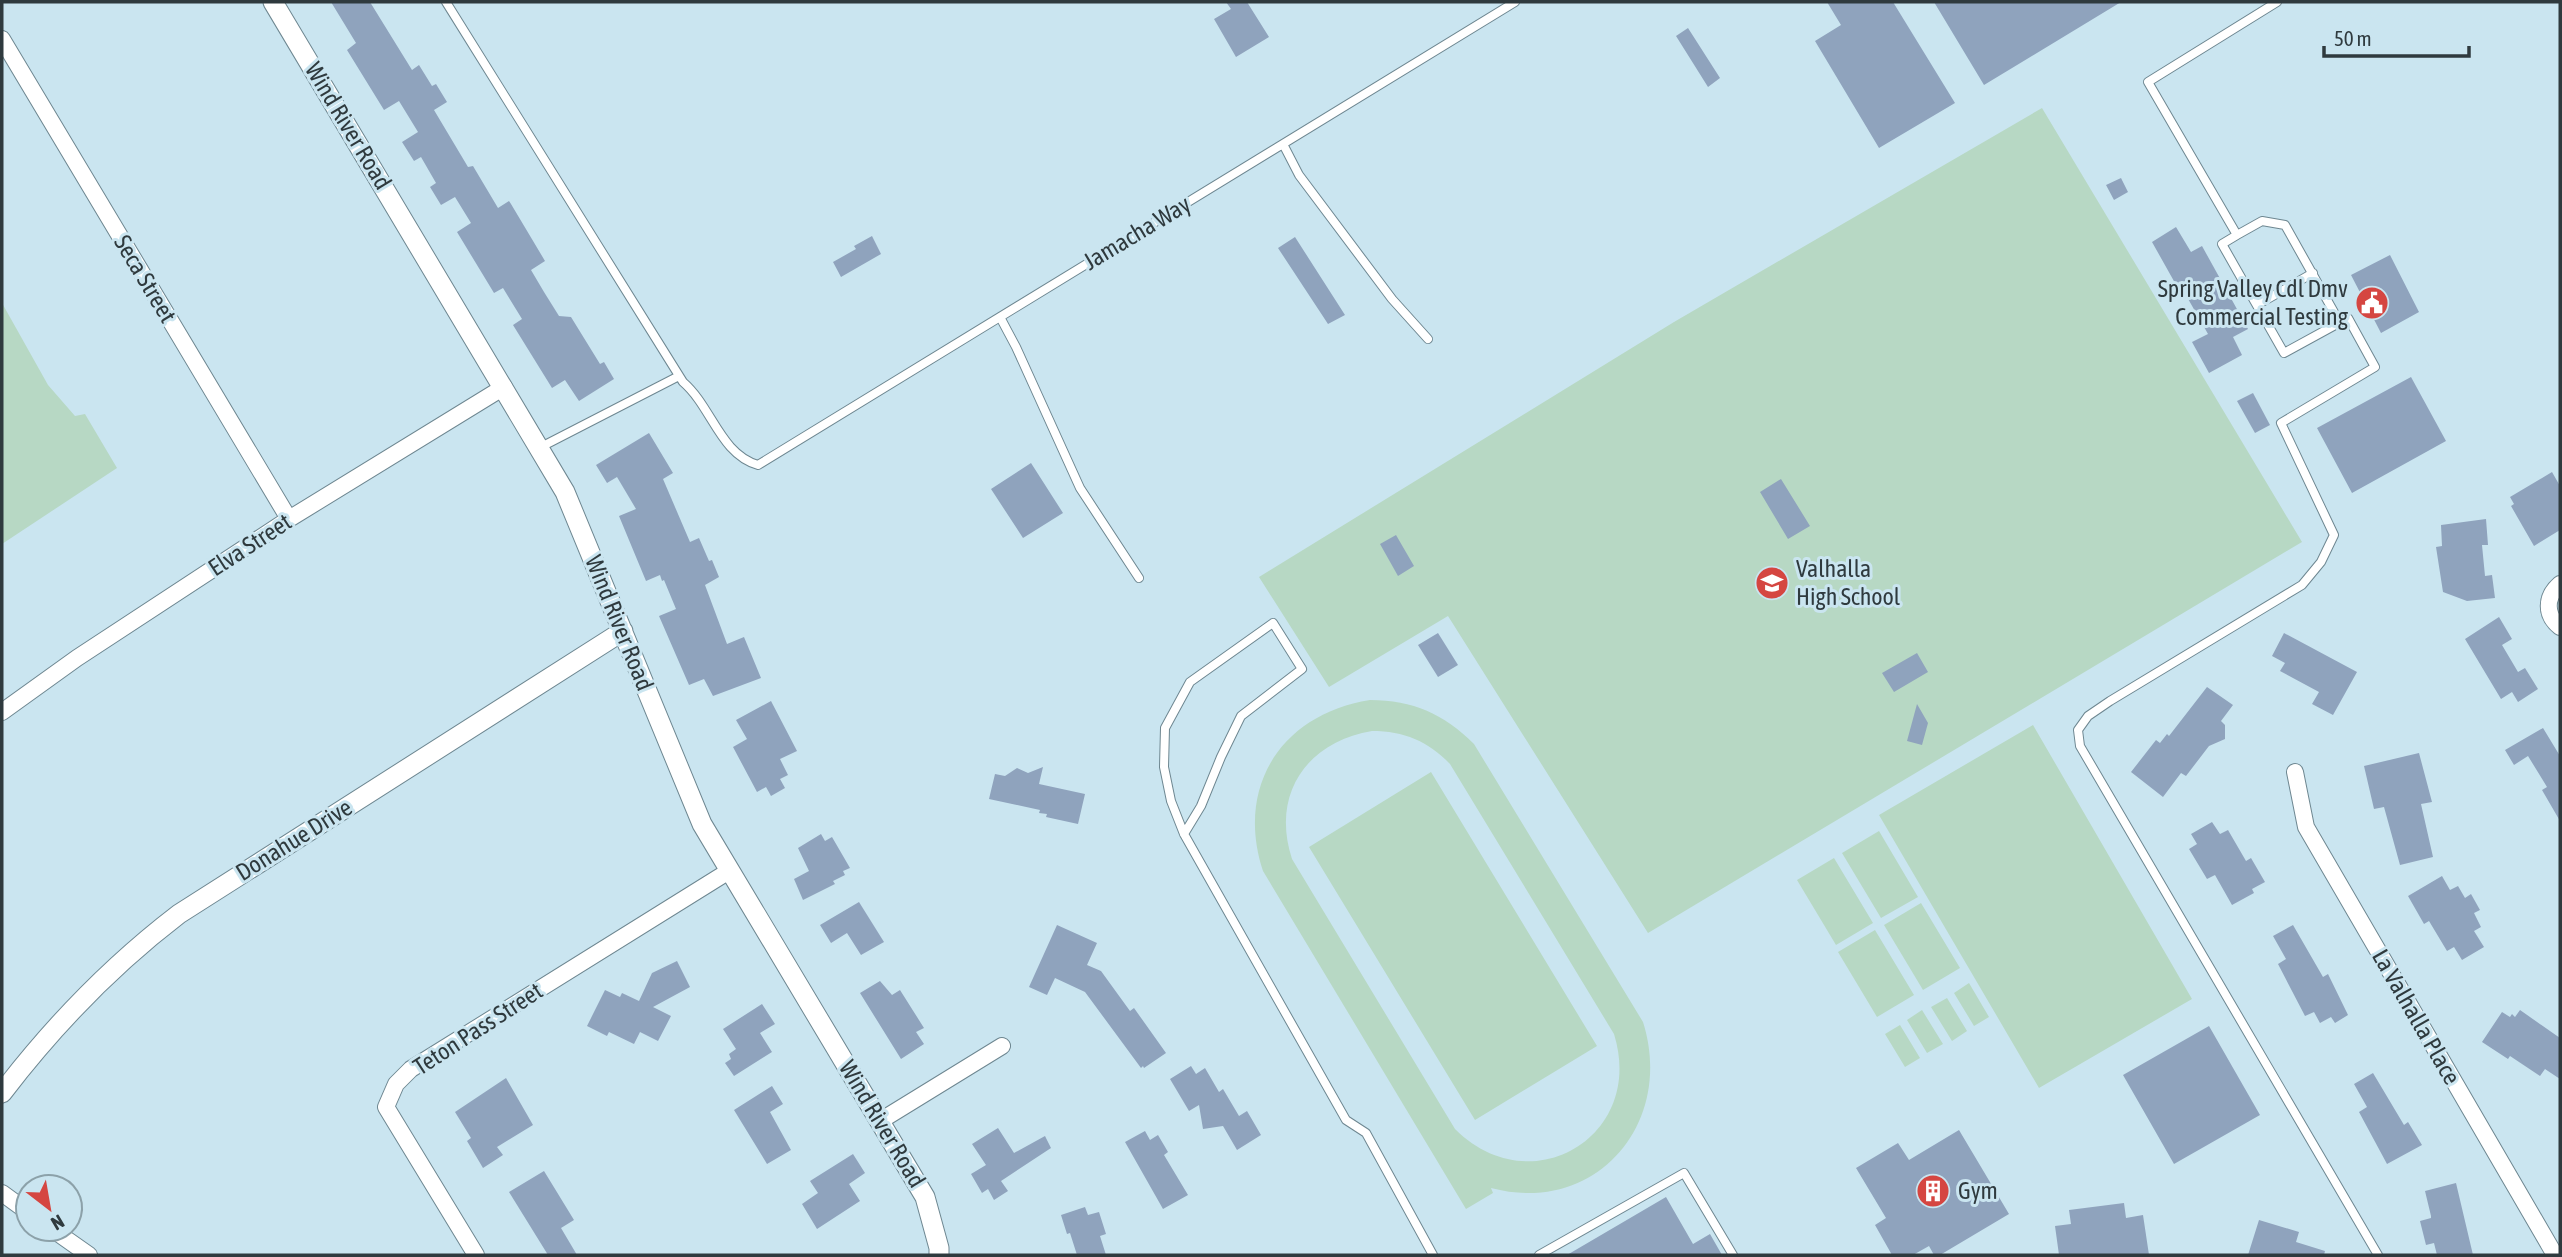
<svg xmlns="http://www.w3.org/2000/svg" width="2562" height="1257" font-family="'Asap Condensed',sans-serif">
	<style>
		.green { fill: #b7d8c4; fill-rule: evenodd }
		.building { fill: #8fa3bd }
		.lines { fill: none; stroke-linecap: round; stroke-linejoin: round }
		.service-casing { stroke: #6e8791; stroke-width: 10 }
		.minor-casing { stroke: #6e8791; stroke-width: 18 }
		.tertiary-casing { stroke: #6e8791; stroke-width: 21 }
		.service { stroke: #fff; stroke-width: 8 }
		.minor { stroke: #fff; stroke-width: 16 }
		.tertiary { stroke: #fff; stroke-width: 19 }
		.labels { text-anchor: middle; stroke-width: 6; stroke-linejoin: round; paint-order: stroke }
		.street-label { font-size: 24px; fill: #2f3a3e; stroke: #cae5f0 }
		.poi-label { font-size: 24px; fill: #2f3a3e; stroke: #cae5f0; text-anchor: start }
	</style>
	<rect width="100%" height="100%" fill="#cae5f0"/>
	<!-- green -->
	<path class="green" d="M2042,108L2302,542L1648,933L1448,616L1329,687L1259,577L1674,322Z
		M2,303L48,385L75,416L85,414L117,468L2,544Z
		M1370,700C1413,700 1444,714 1474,744L1643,1022C1675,1123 1596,1216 1491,1188L1493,1193L1466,1209L1263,871C1235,786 1282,714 1370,700ZM1372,731C1404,731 1428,741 1450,764L1614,1034C1646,1136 1531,1205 1455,1129L1292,859C1271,795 1306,742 1372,731Z
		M2033,725L2192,999L2039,1088L1879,815Z
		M1431,772L1597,1046L1475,1120L1309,847Z
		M1879,831L1918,897L1881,918L1842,853Z
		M1834,858L1873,923L1836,945L1797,880Z
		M1921,903L1960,968L1923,990L1884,925Z
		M1875,930L1914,995L1877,1017L1838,952Z
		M1969,983L1989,1017L1974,1026L1954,993Z
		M1947,998L1967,1031L1952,1041L1931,1007Z
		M1922,1010L1943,1044L1927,1053L1907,1020Z
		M1900,1025L1920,1058L1905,1067L1885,1034Z"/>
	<!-- building -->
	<path class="building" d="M331,2H370L412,70L419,65L432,86L436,84L447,102L434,110L468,167L473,166L498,208L509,201L511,204L545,261L531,270L544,292L559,316L571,317L600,364L604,362L614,379L579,401L565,380L552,388L513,325L522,319L503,288L494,293L457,232L471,223L455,197L441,205L430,187L436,183L421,157L414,161L402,142L418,132L399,101L384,110L347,50L356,43Z
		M1226,2H1247L1269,37L1236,57L1214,19L1231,9Z
		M1827,2H1893L1955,103L1879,148L1815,41L1841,25Z
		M1934,2H2121L1984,85Z
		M1688,28L1720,78L1708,87L1676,36Z
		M2121,178L2128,192L2114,200L2106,185Z
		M2176,227L2191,252L2202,246L2248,329L2233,337L2242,355L2209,373L2192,342L2208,334L2187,297L2184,299L2152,242Z
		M872,236L881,254L841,277L833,262L856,249L854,246Z
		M1295,237L1345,315L1328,324L1278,248Z
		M2390,255L2419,312L2381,333L2351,275Z
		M2411,377L2446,441L2352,493L2317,428Z
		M2253,393L2270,425L2255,433L2237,401Z
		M649,433L673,473L663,479L690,542L699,538L709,561L712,560L719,577L705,585L727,644L744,637L761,678L713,696L704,679L689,685L659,616L676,609L664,580L662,581L660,575L646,581L619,516L636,509L617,477L607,483L596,465Z
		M1031,463L1063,513L1023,538L991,489Z
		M2552,472L2560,486V530L2534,546L2511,506L2514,504L2510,497Z
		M1781,479L1810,526L1788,539L1760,492Z
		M2486,519L2488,545H2482L2485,576L2492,575L2495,598L2467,601L2443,592L2436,547L2442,546L2441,525Z
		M1396,535L1414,566L1398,576L1380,544Z
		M2499,617L2512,639L2502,645L2518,672L2525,668L2538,689L2518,702L2512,692L2501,699L2465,639Z
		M1438,633L1458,665L1438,677L1418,645Z
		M2284,633L2357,672L2333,715L2312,704L2319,692L2280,671L2285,663L2272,656Z
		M1917,653L1928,672L1894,692L1882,673Z
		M2207,687L2233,705L2221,721L2225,725V739L2209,746L2186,776L2181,773L2163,797L2131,772L2156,740L2160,743L2167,734L2169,736Z
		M771,701L797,751L780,759L788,775L780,779L785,788L771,796L766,787L757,792L733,747L747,739L736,720Z
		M1917,704L1928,723L1922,745L1907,741Z
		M2543,728L2560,756V821L2542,790L2547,787L2528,756L2514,765L2505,750Z
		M2419,753L2432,802L2421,804L2433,857L2400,865L2384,807L2374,809L2364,766Z
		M1043,767L1039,784L1085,794L1078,824L1046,817L1047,814L1039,813L1040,810L989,799L995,774L1005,776L1017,768L1028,773Z
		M2212,822L2220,834L2228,830L2246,861L2251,858L2265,882L2252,889L2254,893L2232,905L2215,875L2207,879L2189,849L2197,844L2191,834Z
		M821,834L825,841L832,837L850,868L843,871L845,875L833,881L835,884L803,900L794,879L809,871L798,848Z
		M2442,876L2450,890L2458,886L2465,898L2471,894L2480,910L2474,913L2481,927L2474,931L2484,947L2462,960L2454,947L2447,951L2429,921L2424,924L2408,896Z
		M859,902L884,942L861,955L847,933L831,943L820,925Z
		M1057,925L1097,943L1087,965L1101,971L1130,1011L1134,1008L1166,1053L1144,1068L1143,1066L1141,1068L1085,992L1055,978L1047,995L1029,987Z
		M2293,925L2323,977L2328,974L2348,1015L2335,1023L2331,1017L2320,1023L2314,1012L2305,1016L2278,964L2286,959L2273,936Z
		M677,961L690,987L653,1007L671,1016L658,1041L640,1032L634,1044L609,1032L607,1036L587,1026L605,990L620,997L622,993L639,1001L652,973Z
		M880,981L892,995L900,990L924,1028L916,1032L924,1044L901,1059L860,993Z
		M762,1004L775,1024L760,1033L772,1052L734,1076L725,1063L731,1059L729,1054L736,1049L723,1029Z
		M2520,1010L2560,1038V1079L2545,1069L2540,1076L2510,1056L2508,1059L2482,1042L2502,1012L2510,1017L2512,1014L2515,1017Z
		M2209,1026L2260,1115L2174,1164L2123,1075Z
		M1191,1066L1196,1074L1205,1068L1219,1092L1223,1089L1239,1116L1247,1111L1261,1135L1237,1150L1223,1126L1203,1129L1199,1105L1189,1111L1170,1079Z
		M2373,1073L2404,1125L2408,1122L2422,1145L2387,1164L2359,1112L2367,1107L2354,1084Z
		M506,1078L533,1125L497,1147L503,1155L483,1168L467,1141L471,1138L455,1112Z
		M772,1086L783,1104L770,1112L791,1150L767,1164L734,1110Z
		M998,1128L1014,1153L1045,1136L1051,1148L1001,1181L1008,1191L994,1200L988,1189L982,1193L971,1174L986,1165L972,1144Z
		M1959,1130L2009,1214L1940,1255H1934L1929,1246L1913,1255H1892L1875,1225L1886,1218L1856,1168L1898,1143L1909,1160Z
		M1145,1131L1150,1140L1158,1135L1168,1152L1164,1155L1188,1195L1163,1209L1125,1142Z
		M853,1154L865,1173L849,1184L860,1201L817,1229L802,1204L818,1193L810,1181Z
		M544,1171L574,1220L561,1228L577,1255H548L509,1192Z
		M2456,1183L2473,1255H2437L2434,1243L2426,1245L2420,1221L2431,1218V1216L2425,1191Z
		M1666,1197L1693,1244L1710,1234L1722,1255H1567Z
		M2124,1203L2126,1218L2143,1215L2149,1255H2059L2055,1226L2071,1224L2069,1210Z
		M1085,1207L1088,1215L1099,1212L1106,1234L1100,1236L1106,1255H1077L1070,1233L1067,1234L1061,1215Z
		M2259,1220L2299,1232L2296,1242L2325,1251L2324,1255H2248Z"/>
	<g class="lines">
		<defs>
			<path id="service" d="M446,2L683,382C712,407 720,454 758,465L1515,2
				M2277,2L2148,82L2237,235L2222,244L2284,353L2348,318L2375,367L2281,423L2334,535L2321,562L2302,585L2110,701L2088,716L2078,730L2080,746L2378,1255
				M1283,144L1299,175L1392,299L1428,339
				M2237,235L2262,221L2285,225L2340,323
				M2257,305L2313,273
				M1000,317L1016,347L1080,488L1139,578
				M539,448L679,376
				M1184,834L1201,806L1221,757L1241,716L1302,669L1273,623L1190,682L1165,728L1164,767L1171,801L1184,834L1346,1120L1366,1133L1433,1255
				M1539,1255L1684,1173L1733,1255"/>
			<path id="minor" d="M2,39L289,519
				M2560,584C2545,597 2545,615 2560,627
				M2,712L77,658L289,519L504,387
				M2295,772L2306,827L2555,1255
				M880,1121L1002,1046
				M2,1193L28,1212
				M52,1229L89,1255
				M476,1255L386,1107L396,1084L411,1069L729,871"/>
			<path id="tertiary" d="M273,2L565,492L702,824L925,1197L939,1248V1255
				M2,1093C54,1025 111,966 179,914L623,631"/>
		</defs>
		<!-- service casing -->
		<use href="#service" class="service-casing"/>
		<!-- minor casing -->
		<use href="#minor" class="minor-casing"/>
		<!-- tertiary casing -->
		<use href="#tertiary" class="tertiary-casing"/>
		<!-- service -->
		<use href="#service" class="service"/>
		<!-- minor -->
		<use href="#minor" class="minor"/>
		<!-- tertiary -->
		<use href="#tertiary" class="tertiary"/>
	</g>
	<!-- icons -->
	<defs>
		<symbol id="civic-disc" viewBox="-11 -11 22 22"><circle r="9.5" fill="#d54641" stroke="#cae5f0"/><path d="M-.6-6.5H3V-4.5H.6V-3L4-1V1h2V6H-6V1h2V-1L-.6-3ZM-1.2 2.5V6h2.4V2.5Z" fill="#fff"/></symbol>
		<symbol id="school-disc" viewBox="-11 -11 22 22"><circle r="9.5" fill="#d54641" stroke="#cae5f0"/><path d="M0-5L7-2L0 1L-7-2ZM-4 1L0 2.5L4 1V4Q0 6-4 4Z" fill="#fff"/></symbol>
		<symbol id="building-disc" viewBox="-11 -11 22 22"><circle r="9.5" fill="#d54641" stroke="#cae5f0"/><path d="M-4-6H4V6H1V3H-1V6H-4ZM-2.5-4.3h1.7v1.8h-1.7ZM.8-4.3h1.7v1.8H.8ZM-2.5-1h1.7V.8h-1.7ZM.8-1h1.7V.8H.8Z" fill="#fff"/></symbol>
	</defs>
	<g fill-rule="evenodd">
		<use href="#civic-disc" x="2353" y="284" width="38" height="38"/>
		<use href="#school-disc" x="1753" y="564" width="38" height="38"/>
		<use href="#building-disc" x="1914" y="1172" width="38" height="38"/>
	</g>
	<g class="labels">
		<!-- street labels -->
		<g class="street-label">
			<text transform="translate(348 126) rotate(59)" y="8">Wind River Road</text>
			<text transform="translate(1137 233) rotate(-31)" y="8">Jamacha Way</text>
			<text transform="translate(145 279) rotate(59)" y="8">Seca Street</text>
			<text transform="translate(250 545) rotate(-33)" y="8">Elva Street</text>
			<text transform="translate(619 623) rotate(68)" y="8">Wind River Road</text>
			<text transform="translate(294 840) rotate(-32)" y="8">Donahue Drive</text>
			<text transform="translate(2416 1017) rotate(60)" y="8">La Valhalla Place</text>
			<text transform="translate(478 1029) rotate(-33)" y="8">Teton Pass Street</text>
			<text transform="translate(882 1124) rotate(59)" y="8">Wind River Road</text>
		</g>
		<!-- poi labels -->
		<g class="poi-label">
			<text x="2348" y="297" text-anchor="end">Spring Valley Cdl Dmv<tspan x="2348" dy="28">Commercial Testing</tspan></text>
			<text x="1796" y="577">Valhalla<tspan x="1796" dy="28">High School</tspan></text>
			<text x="1958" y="1199">Gym</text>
		</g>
	</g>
	<!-- border -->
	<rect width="2562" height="1257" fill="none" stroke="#2f3a3e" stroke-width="7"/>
	<!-- north arrow -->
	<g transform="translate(49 1208) rotate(149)"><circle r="33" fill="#cae5f0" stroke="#8ca1a9" stroke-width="2"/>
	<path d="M0-5L12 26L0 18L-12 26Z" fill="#d54641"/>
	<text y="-10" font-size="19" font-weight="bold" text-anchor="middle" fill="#2f3a3e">N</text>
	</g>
	<!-- scale -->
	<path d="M2324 46v10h145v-10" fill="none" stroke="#2f3a3e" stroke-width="3.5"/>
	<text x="2334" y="46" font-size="21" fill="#2f3a3e" stroke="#cae5f0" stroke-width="5" paint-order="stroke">50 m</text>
</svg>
